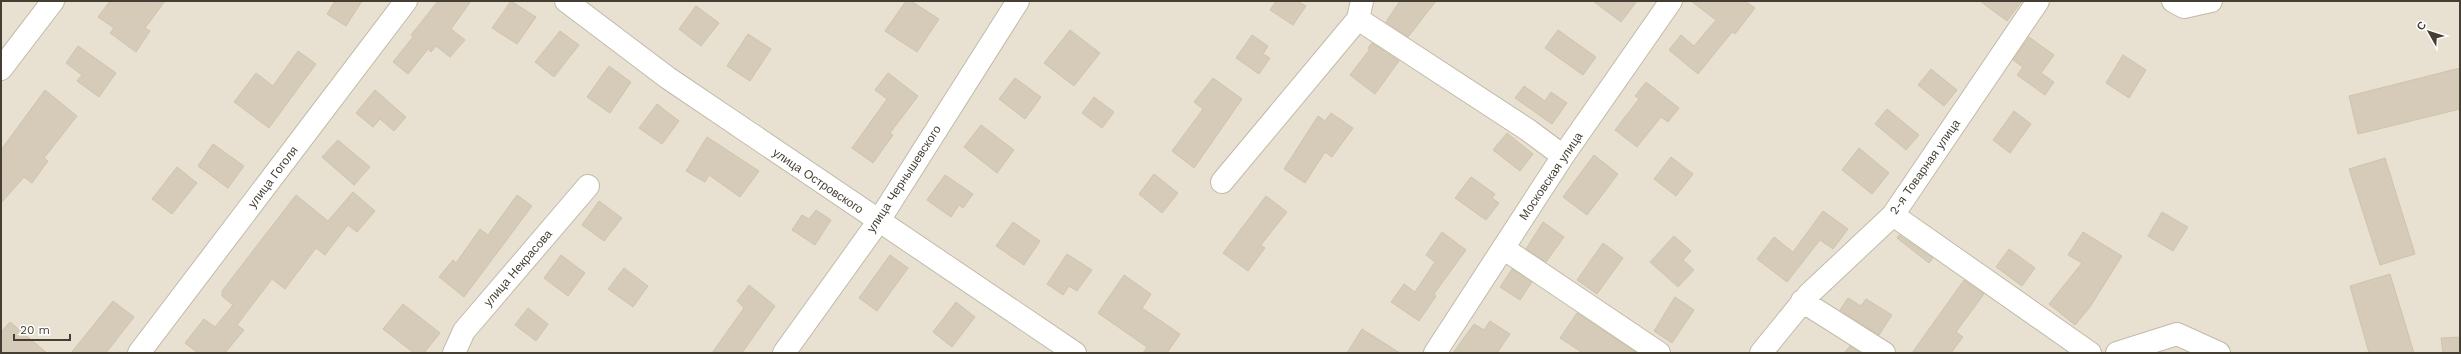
<svg xmlns="http://www.w3.org/2000/svg" width="2461" height="354" font-family="'Work Sans',sans-serif">
	<style>
		.residential { fill: #e8e1d1 }
		.building { fill: #d5cbb8; stroke: #d1c3ab }
		.lines { fill: none; stroke-linecap: round; stroke-linejoin: round }
		.minor-casing { stroke: #c2baa8; stroke-width: 24 }
		.minor { stroke: #fff; stroke-width: 22 }
		.labels { text-anchor: middle; stroke-width: 3.5; stroke-linejoin: round; paint-order: stroke }
		.street-label { font-size: 12px; fill: #453f33; stroke: #fff }
	</style>
	<rect width="100%" height="100%" fill="#f3efe3"/>
	<!-- residential -->
	<path class="residential" d="M1,1H2460V353H1Z"/>
	<!-- building -->
	<path class="building" d="M110,1H165L145,28L150,31L136,52L110,33L114,28L98,17Z
		M335,1H362L346,26L327,14Z
		M438,1H471L451,29L465,40L450,57L436,46L431,52L428,49L408,74L393,62L413,37L411,35Z
		M511,1L536,17L517,44L492,28Z
		M906,1H911L939,19L917,52L885,31Z
		M1276,1H1297L1306,6L1293,25L1270,10Z
		M1400,1H1436L1408,37L1386,22Z
		M1593,1H1637L1621,22Z
		M1691,1H1745L1755,8L1735,34L1732,32L1698,74L1669,50L1681,35L1694,46L1716,20Z
		M1980,1H2022L2007,21Z
		M696,6L719,23L701,46L679,29Z
		M1070,30L1100,53L1074,86L1044,63Z
		M1558,30L1596,57L1583,75L1545,48Z
		M560,31L579,45L554,77L535,62Z
		M748,34L771,49L750,81L727,66Z
		M1252,35L1268,46L1263,54L1270,58L1259,74L1236,58Z
		M2029,37L2054,55L2041,73L2054,82L2045,95L2017,75L2023,67L2013,60Z
		M1372,43L1399,61L1375,94L1350,75L1370,49L1368,48Z
		M78,46L116,73L99,97L77,81L82,75L66,63Z
		M298,51L316,64L269,128L234,102L256,73L273,86Z
		M2123,55L2146,70L2129,98L2106,83Z
		M609,66L631,82L610,113L587,97Z
		M2460,68V109L2358,134L2349,96Z
		M1931,69L1957,90L1944,106L1918,85Z
		M888,73L918,96L890,133L893,135L873,163L852,148L887,99L875,90Z
		M1015,78L1041,97L1025,119L999,99Z
		M1213,78L1242,99L1194,168L1172,151L1203,109L1194,102Z
		M1646,82L1679,108L1668,122L1661,117L1637,147L1615,130L1639,99L1635,96Z
		M1524,86L1545,101L1551,92L1567,103L1552,124L1515,98Z
		M45,90L77,116L44,158L48,161L32,183L24,177L1,203V150Z
		M375,90L406,117L394,131L380,119L373,127L356,113Z
		M1094,97L1114,112L1102,128L1082,113Z
		M657,104L679,121L662,144L639,128Z
		M1887,109L1919,135L1906,150L1875,124Z
		M2014,111L2031,124L2010,153L1993,140Z
		M1331,113L1353,128L1332,157L1325,152L1305,183L1284,169L1318,116L1325,121Z
		M981,125L1014,150L997,173L964,147Z
		M1507,133L1533,154L1520,171L1493,150Z
		M707,137L759,171L740,197L709,175L705,182L686,171Z
		M338,140L370,167L354,185L322,157Z
		M213,144L244,166L228,188L198,166Z
		M1859,148L1889,173L1872,194L1842,170Z
		M1594,155L1618,174L1587,215L1563,197Z
		M1671,157L1693,174L1676,196L1654,179Z
		M2385,158L2415,254L2380,265L2349,169Z
		M177,167L197,183L172,214L152,199Z
		M1154,174L1178,193L1162,213L1139,194Z
		M945,175L973,194L963,208L959,205L951,217L927,200Z
		M1471,177L1495,194L1492,198L1499,203L1486,220L1455,198Z
		M353,192L375,211L357,232L348,225L325,255L316,248L285,289L272,279L237,325L244,330L225,353H198L185,343L204,319L215,327L233,305L222,296V291L296,195L328,221Z
		M517,195L532,206L464,297L439,277L453,260L456,263L480,229L488,235Z
		M1266,196L1287,212L1261,245L1265,248L1248,271L1223,253Z
		M599,201L622,218L604,241L582,225Z
		M816,210L831,220L815,245L792,230L802,215L809,219Z
		M1823,211L1848,229L1833,249L1820,240L1787,282L1757,259L1774,237L1793,252Z
		M2162,212L2188,227L2173,251L2148,236Z
		M1013,222L1040,241L1024,265L996,246Z
		M1543,222L1564,237L1546,262L1526,249Z
		M1442,232L1466,250L1434,294L1436,296L1419,321L1391,302L1404,284L1415,292L1435,262L1426,255Z
		M2083,232L2122,256L2090,307L2075,325L2049,304L2082,263L2068,255Z
		M1899,235L1933,258L1929,263L1897,238Z
		M1674,236L1691,251L1683,260L1694,270L1678,287L1650,262Z
		M1603,243L1623,258L1597,294L1577,280Z
		M2009,249L2035,268L2022,286L1996,267Z
		M1067,254L1092,270L1077,291L1069,286L1063,295L1047,284Z
		M561,255L585,273L568,296L544,278Z
		M890,255L908,268L877,311L859,298Z
		M624,268L648,286L633,307L608,289Z
		M1512,269L1532,282L1520,300L1500,287Z
		M2390,274L2414,353H2369L2350,286Z
		M1124,275L1151,294L1142,308L1180,334L1167,353H1143L1147,347L1098,313Z
		M1964,280L1984,294L1956,332L1963,337L1951,353H1912Z
		M749,285L775,306L742,353H712L744,308L737,301Z
		M1675,297L1694,310L1672,343L1654,331Z
		M1848,298L1861,306L1866,299L1892,315L1879,335L1840,310Z
		M113,301L134,317L106,353H71Z
		M956,302L975,317L952,347L933,332Z
		M403,304L440,333L424,353H414L383,329Z
		M528,308L548,324L536,341L515,325Z
		M1577,313L1637,353H1583L1560,338Z
		M1490,321L1510,334L1497,353H1453L1474,324L1484,330Z
		M10,322L47,353H1V332Z
		M1362,329L1400,353H1347Z
		M2460,337V353H2443L2441,338Z
		M1850,346L1861,353H1844Z"/>
	<g class="lines">
		<defs>
			<path id="minor" d="M566,1L668,78L1075,353
				M2173,1L2184,7L2211,1
				M1358,19L1528,130L1563,156
				M1,69L53,1
				M1222,182L1358,19L1362,1
				M1893,215L2090,353
				M1503,248L1659,353
				M1802,301L1884,353
				M139,353L406,1
				M454,353L464,331L588,186
				M784,353L878,222L1018,1
				M1435,353L1563,156L1671,1
				M1761,353L1809,294L1893,215L2038,1
				M2117,353L2177,334L2219,353"/>
		</defs>
		<!-- minor casing -->
		<use href="#minor" class="minor-casing"/>
		<!-- minor -->
		<use href="#minor" class="minor"/>
	</g>
	<g class="labels">
		<!-- street labels -->
		<g class="street-label">
			<text transform="translate(1925 167) rotate(-55)" y="4">2-я Товарная улица</text>
			<text transform="translate(1551 176) rotate(-56)" y="4">Московская улица</text>
			<text transform="translate(273 177) rotate(-53)" y="4">улица Гоголя</text>
			<text transform="translate(904 179) rotate(-57)" y="4">улица Чернышевского</text>
			<text transform="translate(818 181) rotate(34)" y="4">улица Островского</text>
			<text transform="translate(518 268) rotate(-49)" y="4">улица Некрасова</text>
		</g>
	</g>
	<!-- border -->
	<rect width="2461" height="354" fill="none" stroke="#453f33" stroke-width="4"/>
	<!-- north arrow -->
	<g transform="translate(2429 32) rotate(309)" stroke="#ffffff" stroke-width="3" paint-order="stroke">
	<path d="M0-3L7 15L0 10L-7 15Z" fill="#453f33"/>
	<text y="-6" font-size="11" font-weight="bold" text-anchor="middle" fill="#453f33">С</text>
	</g>
	<!-- scale -->
	<path d="M14 334v6h56v-6" fill="none" stroke="#453f33" stroke-width="2"/>
	<text x="20" y="334" font-size="12" fill="#453f33" stroke="#ffffff" stroke-width="3" paint-order="stroke">20 m</text>
</svg>
